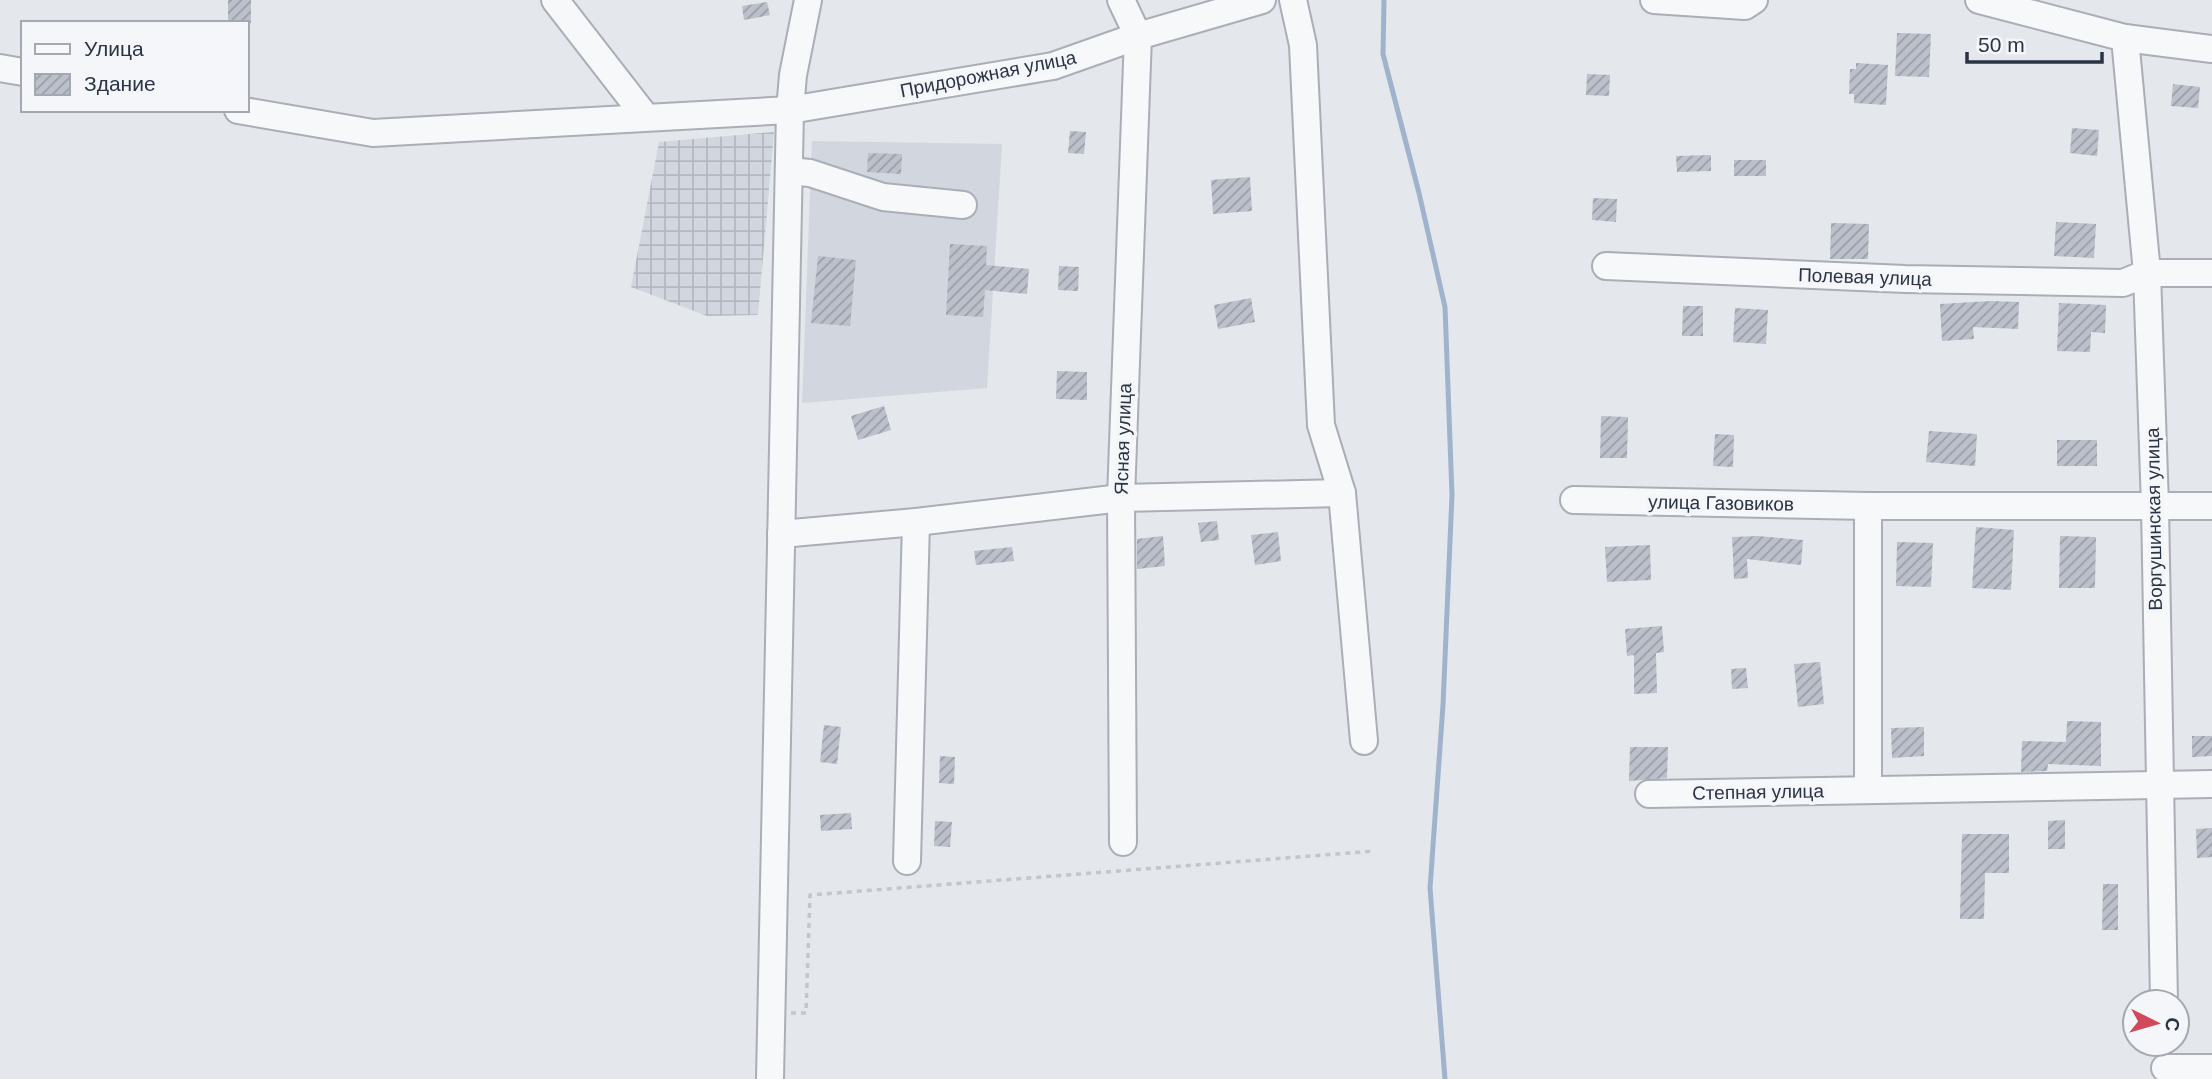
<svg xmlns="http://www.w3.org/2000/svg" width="2212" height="1079" font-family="Arial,sans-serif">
  <defs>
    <pattern id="industrial-grid" width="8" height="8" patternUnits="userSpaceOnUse" patternTransform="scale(1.75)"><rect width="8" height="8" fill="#d2d6de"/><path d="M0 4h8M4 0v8" fill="none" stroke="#b4b8c0"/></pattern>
    <pattern id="building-hatch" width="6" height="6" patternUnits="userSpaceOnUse" patternTransform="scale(1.75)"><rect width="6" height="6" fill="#bbc0ca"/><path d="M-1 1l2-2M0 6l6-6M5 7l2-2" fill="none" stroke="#989da6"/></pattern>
  </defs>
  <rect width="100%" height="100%" fill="#e4e7ec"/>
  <path fill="#d2d6de" d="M812 141 1002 144 987 388 802 403Z"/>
  <path fill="url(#industrial-grid)" d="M774 132 758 315 707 316 631 287 659 142Z"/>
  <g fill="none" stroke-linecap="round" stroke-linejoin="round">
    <path stroke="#9fb4cc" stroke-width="5" d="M1384 0 1383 54 1419 193 1445 307 1452 495 1443 705 1430 888 1445 1079"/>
  </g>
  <g fill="url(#building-hatch)">
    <rect x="228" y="0" width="23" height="23"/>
    <path d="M767 2 770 15 744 20 742 6Z"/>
    <path d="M1897 33 1931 34 1929 77 1895 76Z"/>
    <path d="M1856 63 1888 65 1886 105 1854 103V94H1849L1850 69H1856Z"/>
    <path d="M1587 74 1610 75 1609 96 1586 95Z"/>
    <path d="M2173 84 2200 87 2198 108 2171 106Z"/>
    <path d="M2072 128 2099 130 2097 156 2070 153Z"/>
    <path d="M1070 131 1086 132 1084 154 1068 153Z"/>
    <path d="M868 153 902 154 901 174 867 172Z"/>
    <path d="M1711 155V171L1677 172 1676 156Z"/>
    <rect x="1734" y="160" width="32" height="16"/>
    <path d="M1250 177 1252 211 1213 214 1211 180Z"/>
    <path d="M1593 198 1617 199 1616 222 1592 220Z"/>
    <path d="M2056 222 2096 224 2094 258 2054 256Z"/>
    <path d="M1831 223 1869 224 1868 259H1830Z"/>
    <path d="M950 244 987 246 986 265 1029 269 1027 294 985 290 983 317 946 315Z"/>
    <path d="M818 256 856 260 850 326 811 323Z"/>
    <path d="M1059 266 1079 267 1078 291 1058 290Z"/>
    <path d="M1251 298 1255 322 1218 329 1214 305Z"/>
    <path d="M1991 301 2019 302 2018 329 1973 327 1974 339 1942 341 1940 304Z"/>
    <path d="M2059 303 2106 305 2105 333 2091 332 2090 352 2057 351Z"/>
    <path d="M1683 306H1703V336H1682Z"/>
    <path d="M1735 308 1768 310 1766 344 1733 342Z"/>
    <path d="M1057 371 1087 372V400L1056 399Z"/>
    <path d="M884 406 891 430 858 440 851 416Z"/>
    <path d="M1601 416 1628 417 1627 458H1600Z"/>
    <path d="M1929 431 1977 434 1975 466 1926 462Z"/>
    <path d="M1715 434 1734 435 1733 467 1713 466Z"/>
    <rect x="2057" y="440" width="40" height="26"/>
    <path d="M1217 521 1219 540 1201 542 1198 523Z"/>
    <path d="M1976 527 2014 530 2011 590 1972 588Z"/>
    <path d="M1278 532 1281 561 1255 565 1251 535Z"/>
    <path d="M1163 536 1165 566 1137 569V539Z"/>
    <path d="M1758 536 1803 540 1801 565 1747 559 1748 578 1734 579 1732 537Z"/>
    <path d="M2060 536 2096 537 2095 588H2059Z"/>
    <path d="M1897 542 1933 543 1931 587 1896 586Z"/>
    <path d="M1650 545 1651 580 1607 582 1605 547Z"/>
    <path d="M1012 547 1014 561 976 565 974 551Z"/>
    <path d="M1662 626 1664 652 1656 653 1657 693 1634 694V655L1627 656 1625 629Z"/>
    <path d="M1820 662 1824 704 1798 707 1794 664Z"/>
    <path d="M1746 668 1748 688 1732 689 1731 669Z"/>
    <path d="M2067 721 2101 722V766L2048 764 2047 771 2021 772 2022 741 2066 742Z"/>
    <path d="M824 725 841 727 837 764 820 762Z"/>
    <path d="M1924 727V756L1892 758 1891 728Z"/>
    <path d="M2192 736H2212V756L2192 757Z"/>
    <path d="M1630 747H1668L1667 778 1629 781Z"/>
    <path d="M940 756 955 757 954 784 939 783Z"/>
    <path d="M851 813 852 829 821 831 820 815Z"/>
    <path d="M2065 820V849H2048V821Z"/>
    <path d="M935 821 952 822 950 847 934 846Z"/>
    <path d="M2212 828V857L2197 858 2196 829Z"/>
    <path d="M1962 834H2009V873H1985L1984 919H1960Z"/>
    <path d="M2103 884H2118V930H2102Z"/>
  </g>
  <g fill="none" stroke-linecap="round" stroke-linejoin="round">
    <g stroke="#a9aeb7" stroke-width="30">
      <g id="minor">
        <path d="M555 0 645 116"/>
        <path d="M1121 0 1138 36 1121 498 1123 842"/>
        <path d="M1293 0 1303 45 1321 425 1342 493 1364 741"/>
        <path d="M1654 0 1745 6 1754 0"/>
        <path d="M1979 0 2125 38 2212 49"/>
        <path d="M2125 38 2147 273 2155 506 2164 1002"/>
        <path d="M0 68 23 72"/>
        <path d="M238 110 373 133 790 110 1053 66 1138 36 1262 0"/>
        <path d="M789 171 810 173 883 197 963 205"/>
        <path d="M1606 266 1905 279 2123 283 2147 273H2212"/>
        <path d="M1574 500 1868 506H2212"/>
        <path d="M781 534 916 522 1121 498 1342 493"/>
        <path d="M1868 789V506"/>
        <path d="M1649 794 2212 784"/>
        <path d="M907 861 916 522"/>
        <path d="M2165 1068H2212"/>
        <path d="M770 1079 790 110 793 75 808 0"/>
      </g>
    </g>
    <path stroke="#c2c5cb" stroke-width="3.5" stroke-dasharray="5 5" stroke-linecap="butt" d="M791 1013H806L810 895 1375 851"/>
    <use href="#minor" stroke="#f7f8fa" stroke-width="26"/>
  </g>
  <g text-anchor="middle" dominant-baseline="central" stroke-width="7" stroke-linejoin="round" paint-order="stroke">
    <g font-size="19" fill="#2b3445" stroke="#f4f6f9">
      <text transform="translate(988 74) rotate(-11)">Придорожная улица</text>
      <text transform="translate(1865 277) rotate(2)">Полевая улица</text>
      <text transform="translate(1123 439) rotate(-88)">Ясная улица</text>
      <text transform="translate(1721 503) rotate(1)">улица Газовиков</text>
      <text transform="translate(2154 519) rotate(-91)">Воргушинская улица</text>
      <text transform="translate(1758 792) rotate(-1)">Степная улица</text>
    </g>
  </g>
  <rect x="21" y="21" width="228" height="91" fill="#f4f6f9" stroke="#a4a8b1" stroke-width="2"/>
  <rect x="35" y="44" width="35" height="10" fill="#f7f8fa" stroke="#a4a8b1" stroke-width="2"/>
  <text x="84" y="56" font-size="21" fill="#2b3445">Улица</text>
  <rect x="35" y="74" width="35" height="21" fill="url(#building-hatch)" stroke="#a4a8b1" stroke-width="2"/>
  <text x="84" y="91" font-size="21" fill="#2b3445">Здание</text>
  <g transform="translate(2156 1023) rotate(95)"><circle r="33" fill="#f4f6f9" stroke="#a4a8b1" stroke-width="2"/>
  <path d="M0-5L12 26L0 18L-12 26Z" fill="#d1495b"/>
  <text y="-10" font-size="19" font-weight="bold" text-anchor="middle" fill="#2b3445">С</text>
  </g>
  <path d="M1967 52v10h135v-10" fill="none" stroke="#2b3445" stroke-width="3.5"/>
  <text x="1978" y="52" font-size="21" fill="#2b3445" stroke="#f4f6f9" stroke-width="5" paint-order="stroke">50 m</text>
</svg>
